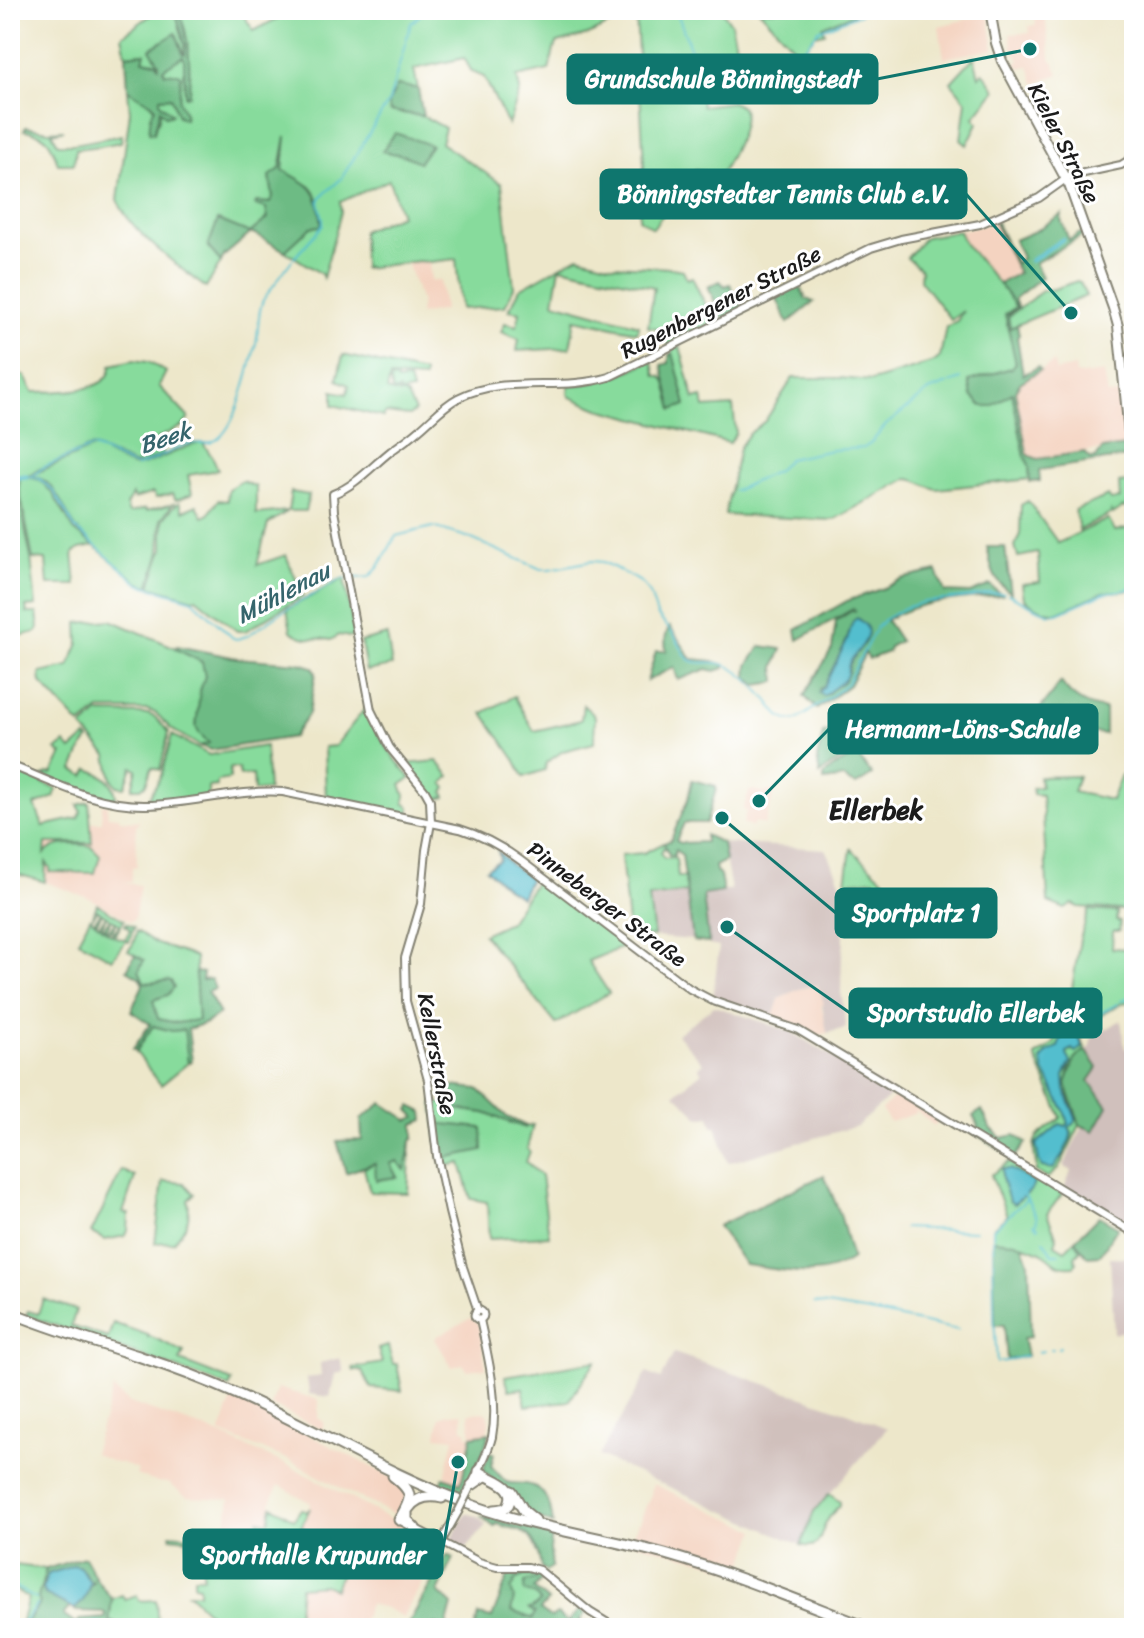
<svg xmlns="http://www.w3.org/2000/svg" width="1144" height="1638" font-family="Sriracha,sans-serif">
  <rect width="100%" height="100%" fill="#fff"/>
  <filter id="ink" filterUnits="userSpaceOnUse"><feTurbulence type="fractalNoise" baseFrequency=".0125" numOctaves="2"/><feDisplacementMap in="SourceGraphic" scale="16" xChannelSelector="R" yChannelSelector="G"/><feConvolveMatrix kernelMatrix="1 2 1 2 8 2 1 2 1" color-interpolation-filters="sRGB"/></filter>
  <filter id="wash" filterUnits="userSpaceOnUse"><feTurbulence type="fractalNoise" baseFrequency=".006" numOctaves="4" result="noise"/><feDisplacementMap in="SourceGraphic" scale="32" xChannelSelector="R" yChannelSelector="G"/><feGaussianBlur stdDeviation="1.8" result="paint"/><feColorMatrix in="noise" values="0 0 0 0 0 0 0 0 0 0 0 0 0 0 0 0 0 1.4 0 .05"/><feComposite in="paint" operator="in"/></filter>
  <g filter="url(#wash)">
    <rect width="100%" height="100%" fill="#ede7ca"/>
    <g fill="#f4d3c0">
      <path d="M988 14 994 49 944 58 939 26Z"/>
      <path d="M1045 16 1050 54 1051 61H1053L1059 74 1035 84 1029 66 1036 64 1020 68 1019 66 1017 67 1016 63 1020 61 1016 53 1013 54 1010 34 1030 33 1029 26 1036 25 1035 17Z"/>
      <path d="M995 223 1018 273 999 284 964 243 959 231Z"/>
      <path d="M419 261 429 262 431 281 440 280 444 310 419 315 421 302 407 263Z"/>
      <path d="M1054 362 1056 371 1075 367 1076 374 1082 375 1104 372 1108 395 1121 394 1126 446 1038 459 1029 456 1015 391 1020 383Z"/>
      <path d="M755 790 765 793 767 791 775 790 765 825 754 822 752 827 743 824 746 811 743 810 749 791Z"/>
      <path d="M102 804 109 805 107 808 108 816 119 817 120 820 140 821 136 825 137 866 132 867V882L123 883 140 885 134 920 130 921 92 899 45 882V843H92L91 822H102Z"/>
      <path d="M819 985 824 1004 821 1006 828 1033 813 1037 788 1022 773 1017 779 999 799 989Z"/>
      <path d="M898 1094 936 1117 938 1121 934 1126 917 1111 914 1114 890 1122 881 1110Z"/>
      <path d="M471 1318 479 1325 486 1368 467 1370 463 1364 452 1367 435 1339 437 1336Z"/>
      <path d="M277 1388 319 1400 318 1418 324 1422 322 1430 271 1405Z"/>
      <path d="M113 1389 129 1403 209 1430 288 1465 428 1539 436 1549 427 1574 402 1619 401 1616 386 1608 369 1604 360 1628H294L297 1621 300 1586 324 1585 335 1588 349 1550 301 1527 311 1503 279 1485 270 1503 273 1504 269 1522 259 1520 255 1542 223 1540 230 1499 187 1497 168 1483 156 1482 136 1475 138 1470 121 1463H115L93 1453Z"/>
      <path d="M233 1399 299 1430 395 1479 408 1492 399 1517 340 1488 287 1459 220 1433 226 1419V1414Z"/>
      <path d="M487 1412 489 1422 487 1434 472 1436 461 1483 445 1477 454 1438 437 1436 440 1417 448 1414 462 1413 463 1429 466 1430 467 1436H471L469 1413Z"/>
      <path d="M653 1484 756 1530 740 1574 709 1562 631 1542 652 1492 651 1491Z"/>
    </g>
    <g fill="#d0c0bc">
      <path d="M722 843 826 849 843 888 844 943 842 955 841 991 846 1028 827 1033 822 1005 824 1004 818 985 799 989 779 999 773 1017 713 997 719 947 709 945 703 894 731 890Z"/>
      <path d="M874 879 879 910 851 923 848 922 846 882Z"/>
      <path d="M688 892 694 940 654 937 649 897Z"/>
      <path d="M714 1006 790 1031 894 1093 857 1126 728 1163 716 1126H713L710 1116 700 1118 675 1094 702 1072 698 1067 703 1063 677 1034Z"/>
      <path d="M1121 1020 1125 1049 1134 1048V1230L1064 1188 1071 1171 1064 1167 1072 1147 1084 1125 1089 1081 1098 1068 1086 1050 1091 1047V1039Z"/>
      <path d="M1110 1257 1134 1258V1307H1127L1128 1330 1114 1334Z"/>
      <path d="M674 1353 850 1413 887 1428 814 1512 801 1545 599 1456 647 1373 661 1379Z"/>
      <path d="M340 1358 344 1372 335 1374 330 1397 309 1394 307 1378 321 1376 320 1363Z"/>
      <path d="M466 1513 477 1516 486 1525 465 1550 450 1542Z"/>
    </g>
    <g fill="#87db9c" stroke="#527c5c" stroke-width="2" fill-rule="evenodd">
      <path d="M158 10H175L185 45V55L183 54V50L176 33 159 63 160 67 143 60 144 53 126 55 122 36Z"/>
      <path d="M179 10H240L254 31 289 12 296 10H491L490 16H493L495 10H721L731 23 740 64 700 71 704 86 700 94 702 106 732 102 743 108C747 130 730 156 720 176L696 170 653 228 639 219 644 166 636 15 632 14 588 35 558 43 555 46 549 70 517 77 520 91 508 125 484 77 472 72 464 58 414 69 418 89 398 86 390 111 425 117 445 128 441 143 502 184 514 287 505 306 461 309 456 259 429 262 419 261 363 268 362 231 401 215 389 180 340 202 341 212 323 278 321 274 285 251 311 227 322 220 318 198 313 188 283 170 285 147 280 169 270 177 273 197 269 203 256 202 266 207 268 218 250 233 218 220 208 247 221 262 206 288C182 269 126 228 118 200L130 112 128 90C147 101 154 100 158 123L161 108 159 98 171 97 178 116 185 114 179 101 181 76 179 73H165L163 69 182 57 184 58 185 95H189C190 63 190 40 179 10Z"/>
      <path d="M759 10H850L854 14 823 26 825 33 815 35 800 54Z"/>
      <path d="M974 57 979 76 983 72 996 90 974 117 978 123 967 145 961 140 966 101 951 82Z"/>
      <path d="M26 127 49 131 64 130 52 133 58 144H75L122 135 121 142 100 146 76 149 74 164H58C52 143 48 133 24 130Z"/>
      <path d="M959 231 964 243 999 284 1016 307 1005 314 1008 317 1042 291 1054 289 1077 281 1080 282 1086 296 1009 328 1016 363 1011 368 969 382 972 396 982 406H992L1012 392 1025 457 1029 465 1030 479 937 489C926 487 919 479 907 479L833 520 725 515 739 448 749 434 765 421 793 378H839L872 381 934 362 940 357 946 327 957 321 963 311 951 320 920 280 921 270 907 258 925 237Z"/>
      <path d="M578 256 612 265 671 268 683 270 687 279 692 277 714 323 668 346 663 329 648 327 654 287 560 267 554 302 639 325 637 332 575 319 570 348 517 351 519 339 501 332 505 323 517 326 520 312 509 310 520 289Z"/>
      <path d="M680 346 694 399 702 397 704 408 733 406 736 433 730 443 599 409 570 397 568 394 569 385C600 385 625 373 652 360L656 376H660L665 380 673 409 686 405 672 350Z"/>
      <path d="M343 355 424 373V379L390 377 387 390 393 392 390 379 396 378 397 381 409 380 412 391 400 393 399 390 394 392 406 395 415 411 409 416 386 413 383 417 333 405V391L347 394 349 385 337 380Z"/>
      <path d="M133 360 148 362 166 372 159 386 189 418 183 426 158 438 163 454 141 464H133L92 446 35 471 31 475H10V376L24 375 33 392C52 391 112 395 111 365Z"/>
      <path d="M199 443H203L214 460 218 470 188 475 192 494 176 500 172 494 156 498 153 493 134 499 132 495 126 505 129 513 145 509 146 511 173 504 161 519 160 552 149 586 139 583C121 567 93 547 77 529 63 512 58 482 34 476L36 473 92 448H97C106 453 123 463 132 466 145 469 182 446 199 443Z"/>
      <path d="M27 477 40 480 53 494 74 530 94 546 80 549 73 553 76 585H48L46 560 33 559 19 487 20 478Z"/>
      <path d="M18 478 19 498 31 558 36 606 26 607 27 613H37L39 628 37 632 10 638V534L12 531 10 529V479Z"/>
      <path d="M242 481 256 487V514L288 511 291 492 309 495 305 511H288L268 524 257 565 286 555 303 596 245 631H237L196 598 194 599 150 586 163 549V520C165 516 176 504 179 502L183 511 197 505 203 517 208 515 218 500 227 501 228 489Z"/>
      <path d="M1129 482 1131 500 1126 508 1123 507 1113 514 1111 512V514L1079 530 1075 510 1108 496 1111 500 1120 499 1119 483Z"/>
      <path d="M1028 501 1058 543 1108 519 1115 531 1134 527V587L1126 591 1103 592 1059 612C1045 614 1035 606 1024 599L1022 584 1040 582 1038 553 1018 557 1015 546 1020 534 1021 505Z"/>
      <path d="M344 578 355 638 339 635 331 640C312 636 309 643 291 631L287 609Z"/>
      <path d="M111 620 176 648V649L202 662 205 676 200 691 199 733 210 743 200 746 171 729 156 713 148 710H100L80 725 41 683 40 673 69 667 79 643 78 623Z"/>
      <path d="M387 635 392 666 366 671 361 642Z"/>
      <path d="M514 696 534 731 581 720 583 705 595 716 594 743 563 751 546 763 545 770 524 777 516 761 483 713Z"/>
      <path d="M367 706C376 734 392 757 411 778L401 785 405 795 404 803 410 807 409 816 326 799 324 747 335 746Z"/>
      <path d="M99 713 148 714 155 717 169 732 160 770 152 767 146 784 141 788H132L137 769 132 767 125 787 117 786 112 779 107 755 82 728Z"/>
      <path d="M172 735 209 755 265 746 268 790 254 791 253 775 240 776 238 768H230V779L217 781V786L208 787 209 797 146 803 161 776Z"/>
      <path d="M86 737 89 740 82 749 73 770 85 776 89 769C103 775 114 780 116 797L112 800 102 799 43 776 49 773 52 774 62 754 56 750 65 743 71 750Z"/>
      <path d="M437 761 450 776 443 783 447 788 444 792 446 797 434 800 429 789 406 764Z"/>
      <path d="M10 769 57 789 54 797 35 805 43 826 79 818 81 811 78 805 89 802 92 843H46L45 854C55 841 74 844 91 846L100 855 95 873 50 872V868L46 862 45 882 10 872Z"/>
      <path d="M1134 774V911L1079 907 1073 904 1065 909 1048 902 1042 795 1033 794 1032 788 1041 787 1039 777 1078 776 1073 792 1111 800 1121 775Z"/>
      <path d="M664 843 667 849 663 848 661 853 664 858 674 857 676 859 678 877H684L688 892 649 897 654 937 629 934 621 855 644 853Z"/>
      <path d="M851 849 905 899 879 910 874 879 846 882Z"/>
      <path d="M537 879 626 946 588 961 609 993 556 1024 483 934 509 922Z"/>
      <path d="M97 904 124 920 116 934 113 933 120 925 118 923 116 922 112 931 109 930 115 922 114 920 111 919 107 929 104 927 110 919 109 917 106 916 102 926 99 925C105 931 118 940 125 939L130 930 125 925 126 923 134 927 129 942 126 941 112 959 78 940 90 918 99 925 106 916 102 913 97 922 95 920 101 913 97 910 92 918Z"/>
      <path d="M1089 910 1117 912 1116 921 1120 922 1119 931H1113L1112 948 1126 949 1127 940H1134V1000L1119 1005 1077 1030 1086 1050 1075 1058C1073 1064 1069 1071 1068 1077 1065 1093 1074 1110 1080 1125L1059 1168 1049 1177H1045L1035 1171 1037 1168C1029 1136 1036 1137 1060 1119L1061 1117 1035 1056C1041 1052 1049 1049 1053 1044 1060 1035 1066 1009 1067 998L1071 995 1080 939ZM1080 1018 1087 1021 1076 1028 1075 1031 1083 1045 1067 1052 1069 1069 1064 1076 1065 1090 1075 1119V1123L1069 1127 1072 1133 1071 1138 1061 1158 1042 1167 1039 1161 1036 1144 1060 1124 1065 1126 1068 1124 1064 1110 1044 1071 1043 1057 1058 1047 1066 1024Z"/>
      <path d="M137 931 157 944 195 957 198 1020 177 1023 158 1019 153 1000 168 995 171 981C160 979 153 985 144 982L138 970 144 960 128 951 133 944Z"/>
      <path d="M153 1026 172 1031 185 1029 188 1063 161 1085 136 1052Z"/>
      <path d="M433 1101 448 1105 449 1108 485 1113 525 1128 526 1126 530 1127 531 1125H533L527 1149 530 1151 526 1162 541 1176 549 1236 489 1239 487 1202 471 1199 461 1163 442 1167Z"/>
      <path d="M411 1141 408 1193 370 1192 364 1168 376 1163 377 1180 397 1177 390 1164 397 1161 405 1169Z"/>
      <path d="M1009 1162 1062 1194 1047 1214 1057 1238 1055 1244 1065 1250 1075 1240 1081 1250 1075 1256 1076 1264 1074 1266C1054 1267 1059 1264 1044 1254 1029 1245 1010 1242 993 1240V1228L1007 1216 991 1175Z"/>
      <path d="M122 1170 135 1177 123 1213 129 1214 128 1231 125 1236 105 1240 91 1233Z"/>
      <path d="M163 1181 184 1183 194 1194 188 1200C191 1221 186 1226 174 1242L155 1243Z"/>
      <path d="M43 1299 76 1310 71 1326 108 1338 113 1323 148 1335V1337L149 1336C161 1340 172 1347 184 1352L180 1361 232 1381 229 1387 26 1315 28 1311 38 1314Z"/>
      <path d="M388 1346 393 1364H397L402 1391 371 1388 362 1371H354L353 1368 382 1363 378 1349Z"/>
      <path d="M596 1361 569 1401 526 1406 523 1388 509 1390 505 1376Z"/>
      <path d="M829 1494 840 1502V1505C835 1510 830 1515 827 1521 819 1535 822 1551 801 1545L814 1512Z"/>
      <path d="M272 1506 294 1519 301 1509 307 1512 310 1508 301 1527 349 1550 335 1589 324 1585 300 1587 297 1621 294 1628H229L217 1621 188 1593H199V1586L194 1585V1577H203V1567L190 1566 187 1539 171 1537V1534L255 1542 259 1520 269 1522Z"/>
      <path d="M15 1565 46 1569 38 1598 40 1603 23 1628H20L28 1598 10 1587V1577H13Z"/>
      <path d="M524 1576H537V1579L526 1582 541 1602 530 1609 535 1613 533 1619 511 1611 514 1598 511 1590 517 1578Z"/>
      <path d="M122 1595 125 1599 137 1595 139 1601 156 1600 158 1625 146 1627 109 1622 112 1599Z"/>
    </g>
    <g fill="#6dbb84" stroke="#446c50" stroke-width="2" fill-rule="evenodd">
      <path d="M175 10H179C190 40 190 63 189 95L185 96 184 58 182 57 163 69 165 73H179L181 76 179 101 185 114V119L178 116 171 97 160 98V103L172 114 166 116 160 109 154 133 149 132 151 115 155 108 152 104 128 90 126 55 145 53 143 60 156 62 159 66V63L150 49 176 33 183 54H185V45Z"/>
      <path d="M398 85 418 89 423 116 390 111 388 103Z"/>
      <path d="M395 133 431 145 419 162 406 156 382 151Z"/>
      <path d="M286 136 283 170C301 181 315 184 319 206 320 214 322 218 321 226L311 227 285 251 255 234H250L224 256 221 262 208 247 218 220 250 233 268 218 266 208 255 205 256 202 269 203 273 197 270 176 280 169Z"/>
      <path d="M1062 214 1061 220 1069 240 1082 232 1084 235 1035 263 1042 277 1014 299 1018 307 1008 315 1010 328 1017 325 1019 335 1017 337 1023 375 1038 367 1040 370 1020 383 1015 391 1027 452 1030 456 1038 459 1084 452 1091 459 1096 458 1102 449 1126 446 1127 457 1039 470 1040 481 1030 482 1029 465 1025 457 1012 393 992 406H982L972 396 969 381 1011 368 1016 363 1005 315 1016 307 999 284 1018 273 995 223 996 222 1016 263 1022 258 1014 240 1035 231Z"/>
      <path d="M720 281 725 286 730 284 743 309 723 319 708 287Z"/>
      <path d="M800 286 806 299 814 302 788 323 776 297Z"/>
      <path d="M673 353 686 405 673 410 662 365 669 363V354Z"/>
      <path d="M987 547H1005L1011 593C991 579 992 568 987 547Z"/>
      <path d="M937 571 945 592 970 593 990 585 1002 595C960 599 924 599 886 620L900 641 889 647 888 652 869 659 865 653 849 685 817 709 804 696 832 649 836 621 853 610 856 611 853 609 798 640 796 630 847 601 884 588 901 579ZM851 626 855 656C846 665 851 673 843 681 838 686 832 688 827 694L820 689 824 686 847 640Z"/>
      <path d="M670 627 692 659 713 661 725 665V668L715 671 707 669 678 680 674 667 647 681 656 651H666C665 641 664 635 670 627Z"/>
      <path d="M177 646 237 658 299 663 313 667 316 673 309 713 293 737 211 750 200 746 209 743 199 733 196 727 200 691 205 676 202 662 176 649Z"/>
      <path d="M761 646 782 649 775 666 776 682 757 685 747 677 748 665Z"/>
      <path d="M1061 682C1072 699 1086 706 1105 709V734L1072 731 1040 709Z"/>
      <path d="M834 730 853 751C843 760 830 765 820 774L817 759 823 733Z"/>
      <path d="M856 754 872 775 856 785 850 783 845 778 824 781V776C831 767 846 762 856 754Z"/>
      <path d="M692 780 716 786V789L706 823H684L676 841 681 843 705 842V835L722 843 725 861 715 866 716 871 720 876 723 892 703 895 709 943 693 941 682 855 675 850 674 855H669L664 843 671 840 688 799Z"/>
      <path d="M135 955 144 960 139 970 144 982C153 985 161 979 171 981L174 987 168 995 153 1000 158 1019 177 1023 198 1020 195 972 203 973 202 980 211 979 215 989 207 992 220 1014 206 1023 188 1029 192 1061 188 1063 184 1030 172 1031 153 1026 136 1051 133 1049 150 1024 131 1011 143 985 140 978 127 970Z"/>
      <path d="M1086 1050 1098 1068 1089 1081 1108 1106 1094 1131 1080 1125 1066 1084 1075 1058Z"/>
      <path d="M451 1086 478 1089 507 1117 526 1126 525 1128 485 1113 449 1108Z"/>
      <path d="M382 1103 408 1120 416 1117 409 1110 411 1106 423 1112 424 1120 414 1124V1138L411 1141 405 1170 397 1161 390 1164 397 1177 376 1180 375 1163 346 1173 337 1141 362 1140 361 1119Z"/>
      <path d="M982 1110 990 1127 1001 1138 1015 1135 1026 1143 1014 1158 974 1133 978 1126 973 1116Z"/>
      <path d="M435 1123 482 1128 483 1150 440 1159Z"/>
      <path d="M824 1175 840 1214 852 1259C820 1282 782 1269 745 1265L718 1226Z"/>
      <path d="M1099 1216 1118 1227 1100 1255 1087 1256 1075 1240Z"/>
      <path d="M993 1240 1016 1242 1023 1246 1029 1262 1031 1337 1023 1338 1027 1356 1007 1360 1004 1325H995Z"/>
      <path d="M490 1433 478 1464 461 1498 439 1489 443 1477 461 1483 472 1436Z"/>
      <path d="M490 1452H492L494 1454 491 1466 506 1482C513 1484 519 1483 526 1484 547 1488 551 1506 553 1524L530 1515 484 1471V1467Z"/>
      <path d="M481 1516 552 1535 550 1550 552 1567 546 1571 541 1568C535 1533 529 1533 497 1524L494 1527Z"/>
      <path d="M447 1555 454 1558 438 1592 452 1605 446 1628 437 1625 425 1626 424 1628H406Z"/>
      <path d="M84 1557 97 1580 112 1599 109 1622 126 1624V1628H97L80 1625 74 1628H23L40 1603 38 1598 46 1569ZM75 1565 84 1572 90 1582 93 1581V1583L90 1585C87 1594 82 1604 74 1609L76 1611 103 1612 106 1614 105 1618 79 1620 78 1623H74L63 1615 70 1607 63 1602 45 1594 48 1574Z"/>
      <path d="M527 1570 537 1573 544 1577 534 1589 548 1601 540 1610 551 1618 557 1614 568 1622 580 1609 585 1613 580 1621 591 1628H475L478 1615 492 1618 509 1574ZM524 1576H537L536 1579 525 1582 524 1588 525 1592 536 1595 540 1602 535 1607 529 1609 535 1613 533 1619 511 1611 514 1598 511 1590 517 1579Z"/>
    </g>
    <g fill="#53bece" stroke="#386d75" stroke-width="2">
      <path d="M857 618C861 621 865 624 867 628 872 639 855 653 850 662 846 668 850 674 844 680 838 686 830 690 824 696L819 693 824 686 847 640 853 621Z"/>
      <path d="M498 851 511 865 530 878 521 897 508 889 486 869 500 860Z"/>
      <path d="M1080 1018 1089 1019 1076 1029 1083 1048 1075 1052 1072 1049 1067 1052V1055L1071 1062 1064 1076 1065 1090 1076 1119 1075 1123 1069 1127C1070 1129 1071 1131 1071 1133 1072 1140 1058 1163 1053 1169L1042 1167 1039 1161 1036 1144 1060 1124 1066 1126 1068 1124 1064 1110 1044 1071 1041 1060 1048 1052 1058 1047 1066 1024Z"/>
      <path d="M1002 1169H1010L1034 1182C1033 1193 1021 1197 1014 1204L1009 1201 1002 1178Z"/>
      <path d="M75 1565 80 1567 90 1582C88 1593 83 1604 74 1609L45 1594 42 1589 48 1574Z"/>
    </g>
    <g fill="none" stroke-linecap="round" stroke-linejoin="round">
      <g stroke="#53bece" stroke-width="2">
        <path d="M676 10 699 72 741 67 767 83 783 74 819 30 862 13"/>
        <path d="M294 258 323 225V220L319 202 321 197 341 179 389 101 411 23 426 10"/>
        <path d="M26 476 40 479 54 492 75 528 139 584 193 600 233 638 237 639 247 636 282 612 341 579 369 577 378 568 396 536 433 527 467 537 541 569H550L592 561 603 562 613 567 639 581 644 586 650 594 657 615 669 629"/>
        <path d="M31 477 44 467 92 447C108 451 122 463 137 466 155 461 171 449 188 444 196 441 205 445 212 442 237 434 250 366 256 343 259 329 257 314 263 300L292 260"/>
        <path d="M734 491 777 471 788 459 832 450 864 448 871 443 886 425 929 391 961 379"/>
        <path d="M1008 594 1040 610 1050 614 1058 613 1104 593 1126 590 1134 586"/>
        <path d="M671 631C678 639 681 651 688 658 696 666 709 661 719 663 736 666 757 688 768 701 776 712 782 723 797 720L829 698 847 683 876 628 885 619 904 608 924 602 971 597 989 593H1004"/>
        <path d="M1121 1001 1134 995"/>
        <path d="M1087 1020 1118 1004"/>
        <path d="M1024 1194 1037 1218 1036 1224H1034L1038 1228"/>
        <path d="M999 1224 1027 1199"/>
        <path d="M904 1228 975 1231"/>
        <path d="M1044 1241 1052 1254H1059"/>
        <path d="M814 1303 876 1313 958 1330"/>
        <path d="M1058 1348 1060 1347"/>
        <path d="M1051 1349H1053"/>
        <path d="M1038 1352 1043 1351"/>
        <path d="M1013 1359 1026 1356"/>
        <path d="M1000 1362 1011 1360"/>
        <path d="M997 1363 994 1317 993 1240V1228L998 1225"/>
        <path d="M10 1584 36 1599"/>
        <path d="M95 1623 111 1628"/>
        <path d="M20 1628 37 1604"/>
        <path d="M114 1628 127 1626 137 1628"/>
        <path d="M174 1628H189"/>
      </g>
      <path stroke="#53bece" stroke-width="4" d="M1030 261 1063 239"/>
      <path stroke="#53bece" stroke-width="5" d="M10 478 26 476"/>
    </g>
  </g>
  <g filter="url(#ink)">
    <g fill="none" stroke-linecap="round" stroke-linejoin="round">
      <g stroke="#848273" stroke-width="10">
        <g id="secondary">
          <path d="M10 765C55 783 97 806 147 805 192 804 238 789 283 792L460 829C483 836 501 846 520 860L690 989 713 1001 798 1030 1134 1233"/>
          <circle cx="479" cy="1315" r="4.5"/>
          <path d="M478 1311 463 1267 449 1212 437 1156 428 1080 406 1001 405 958 421 904 426 850 431 823 430 800 425 791 390 748 371 710 334 511 333 494C355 486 372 466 391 451 401 444 411 437 420 429 433 418 443 406 458 398 505 374 560 392 609 377L871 248 901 239 980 224 1039 198 1070 176 1121 165 1134 157"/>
          <path d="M467 1494C476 1475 487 1457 492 1437 499 1400 488 1356 480 1320"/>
          <path d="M399 1520 479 1562 497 1567H528L539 1570 590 1612 616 1628"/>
          <path d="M441 1542 458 1512"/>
        </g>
      </g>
      <g stroke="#848273" stroke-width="12">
        <path id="primary" d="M990 10 996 43 1002 61 1069 185 1113 308 1118 326 1134 482"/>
      </g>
      <g stroke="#848273" stroke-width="13">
        <g id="highway">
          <path d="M10 1312C53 1330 97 1342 141 1357 174 1368 206 1380 237 1394 314 1428 387 1474 466 1503 530 1527 599 1536 665 1554 735 1574 801 1602 869 1628"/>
          <path d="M479 1471C488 1479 516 1484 510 1501 508 1509 501 1510 494 1510"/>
          <path d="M393 1476C415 1493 412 1498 399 1520"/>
          <path d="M472 1485 485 1476"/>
          <path d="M512 1491 524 1511 535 1520"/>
          <path d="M409 1508C417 1497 429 1495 442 1498"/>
          <path d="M407 1511V1520L415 1528"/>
        </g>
      </g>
      <use href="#secondary" stroke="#fff" stroke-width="6"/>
      <use href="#primary" stroke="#fff" stroke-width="8"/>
      <use href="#highway" stroke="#fff" stroke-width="9"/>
      <g stroke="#848273" stroke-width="10" stroke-linecap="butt">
        <path id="secondary-bridge" d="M458 1512 467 1494"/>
      </g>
      <use href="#secondary-bridge" stroke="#fff" stroke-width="6"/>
    </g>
  </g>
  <g text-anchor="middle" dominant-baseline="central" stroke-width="6" stroke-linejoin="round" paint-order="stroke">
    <g font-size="22" fill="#1c1c1c" stroke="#fff">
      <text transform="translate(1064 143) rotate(63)">Kieler Straße</text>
      <text transform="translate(721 302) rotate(-27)">Rugenbergener Straße</text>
      <text transform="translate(607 904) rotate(37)">Pinneberger Straße</text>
      <text transform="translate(437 1054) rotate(79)">Kellerstraße</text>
    </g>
    <g font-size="24" font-style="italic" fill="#35656c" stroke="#fff">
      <text transform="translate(165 438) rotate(-18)">Beek</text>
      <text transform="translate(283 593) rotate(-28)">Mühlenau</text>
    </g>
    <g font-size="26" font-weight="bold" fill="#1c1c1c" stroke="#fff">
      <text x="876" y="810">Ellerbek</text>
    </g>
  </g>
  <path fill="none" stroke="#0f766e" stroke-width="3" d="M1030 49L877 79M1071 313L966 194M759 801L829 729M722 818L836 913M727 927L850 1013M458 1462L442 1554"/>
  <g fill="#0f766e" stroke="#fff" stroke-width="3">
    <circle cx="1030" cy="49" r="8"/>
    <circle cx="1071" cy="313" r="8"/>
    <circle cx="759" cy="801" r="8"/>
    <circle cx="722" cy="818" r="8"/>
    <circle cx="727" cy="927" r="8"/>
    <circle cx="458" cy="1462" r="8"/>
  </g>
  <g fill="#0f766e" stroke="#0f766e" stroke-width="3">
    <rect x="568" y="55" width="309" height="48" rx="8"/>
    <rect x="601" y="170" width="365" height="48" rx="8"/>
    <rect x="829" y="705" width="268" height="48" rx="8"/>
    <rect x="836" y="889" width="160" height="48" rx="8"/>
    <rect x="850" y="989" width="251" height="48" rx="8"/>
    <rect x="184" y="1530" width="258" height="48" rx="8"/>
  </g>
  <g font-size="24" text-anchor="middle" font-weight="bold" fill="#fff">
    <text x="723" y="87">Grundschule Bönningstedt</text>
    <text x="784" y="202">Bönningstedter Tennis Club e.V.</text>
    <text x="963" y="737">Hermann-Löns-Schule</text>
    <text x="916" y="921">Sportplatz 1</text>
    <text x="976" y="1021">Sportstudio Ellerbek</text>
    <text x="313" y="1563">Sporthalle Krupunder</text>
  </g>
  <rect width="1144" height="1638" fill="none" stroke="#fff" stroke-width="40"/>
</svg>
